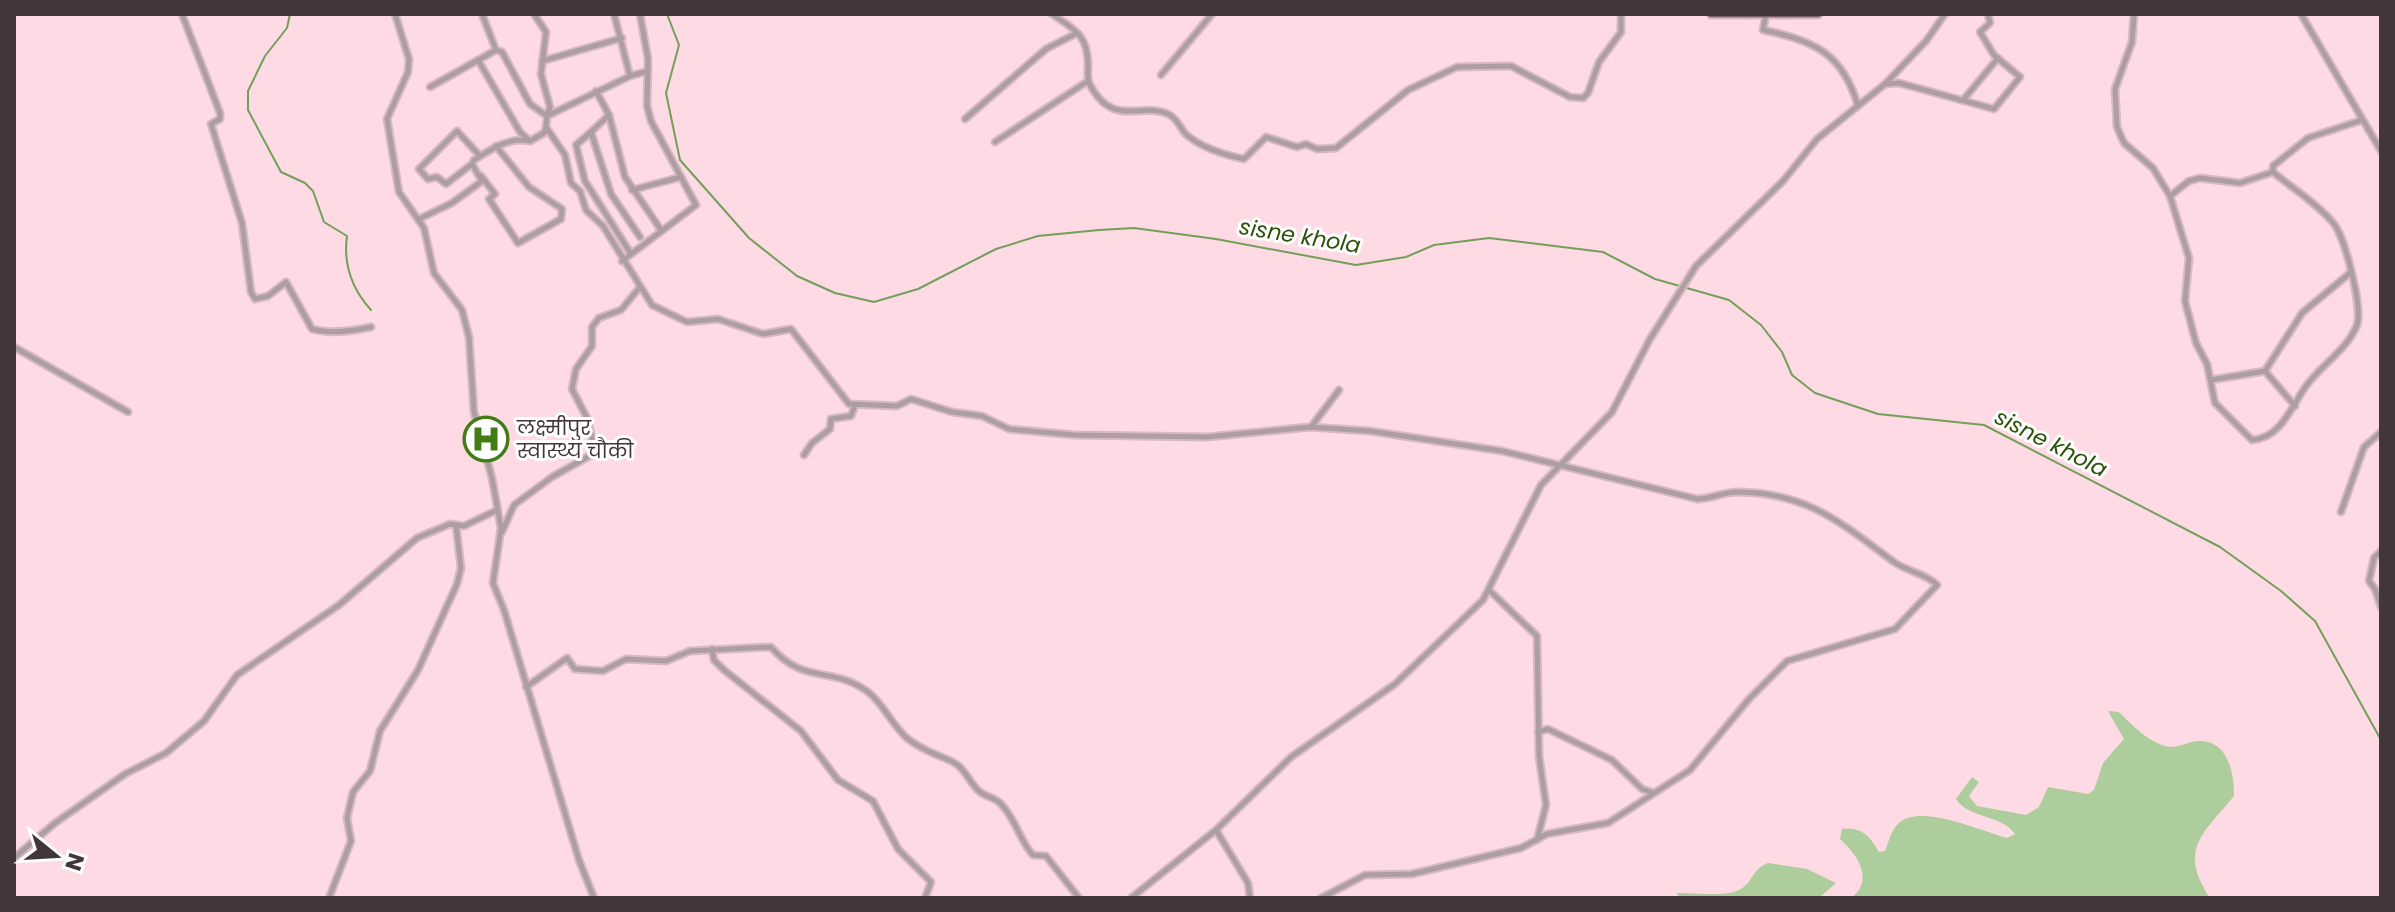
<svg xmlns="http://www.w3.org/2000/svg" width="2395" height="912" font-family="Poppins,'Noto Sans Devanagari',sans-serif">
  <rect width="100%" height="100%" fill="#fddae4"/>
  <g fill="#aecd9d">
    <path d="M2108 711 2119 712C2132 725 2151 745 2171 747 2179 747 2189 742 2197 741 2228 739 2234 772 2234 796 2204 833 2177 849 2210 898H1851C1875 880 1857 854 1840 839L1842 829C1862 827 1869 835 1879 852L1885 851C1889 841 1891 830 1899 823 1921 803 1983 832 2007 838L2015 834C2001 814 1969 819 1956 799L1972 777 1979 782 1969 796 1977 806 2026 815 2039 807 2048 787 2088 794 2094 790 2103 763 2124 739Z"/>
    <path d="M1768 863 1807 869 1836 883 1819 898H1681L1676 893C1693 892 1727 898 1741 889 1754 881 1751 870 1768 863Z"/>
  </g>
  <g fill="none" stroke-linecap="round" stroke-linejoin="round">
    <g stroke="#749f5b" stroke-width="2">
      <path d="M290 14 287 28 265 56 248 91V110L281 172 305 183 313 191 324 222 347 236C343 265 352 289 371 310"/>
      <path d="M667 14 679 45 666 93 680 160 749 238 797 276 835 293 874 302 918 289 996 249 1038 236 1099 230 1134 228 1216 239 1356 265 1406 257 1434 245 1489 238 1603 252 1655 279 1729 300 1761 325 1782 352 1792 375 1815 393 1878 414 1984 425 2220 547 2281 591 2315 621 2381 740"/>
    </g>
    <g stroke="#d8b9c2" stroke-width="9">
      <g id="minor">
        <path d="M182 14 220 113V119L211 124 242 223 251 292 255 299 268 296 286 282 312 329C330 334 353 331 371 327"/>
        <path d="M395 14 409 59 408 72 387 119 399 192 424 228 434 273 462 310 469 337 474 412 492 478 501 528 493 583 504 610 579 860 594 898"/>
        <path d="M482 14 496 50 502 52 530 104 547 116 546 127 565 155 571 183 580 191 586 210 603 226 652 305 687 322 718 319 763 334 791 329 849 404 897 406 911 399 952 412 982 416 1009 429 1075 435 1207 437 1310 427 1370 431 1502 451 1697 499C1712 499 1725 491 1739 492 1808 493 1841 523 1894 562 1906 571 1927 574 1937 585L1895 629 1787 661 1749 699 1690 770 1608 823 1547 834 1521 848 1412 874 1365 875 1321 898"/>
        <path d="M534 14 546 32 541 74 550 107 547 115"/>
        <path d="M614 14 630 76"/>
        <path d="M1052 14C1075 30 1088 35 1088 65 1088 71 1087 78 1089 83 1113 130 1142 101 1168 114 1179 119 1180 130 1188 136 1204 149 1225 155 1244 159L1266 137 1297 147 1306 144 1317 149 1336 148 1408 90 1457 67 1511 66 1570 97 1583 98 1588 93 1599 62 1621 32V14"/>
        <path d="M1766 14 1763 30C1814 40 1843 54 1858 106"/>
        <path d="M2134 14 2132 42 2115 89 2117 127 2124 143 2153 168 2170 196 2189 258 2185 301 2196 343 2207 364 2215 403 2252 440C2281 438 2291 407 2306 386 2321 365 2347 350 2357 325 2363 309 2345 237 2334 224 2318 204 2292 188 2273 172V166L2308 138 2362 120"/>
        <path d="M2301 14 2381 151"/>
        <path d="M478 60 520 132 529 140"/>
        <path d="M542 61 622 38"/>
        <path d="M1161 75 1212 14"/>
        <path d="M1885 84 1899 83 1994 109 2020 77 1994 55 1980 32 1990 23 1988 14"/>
        <path d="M430 87 496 50"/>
        <path d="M596 91 609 115 625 177 661 230"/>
        <path d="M1964 99 1998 58"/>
        <path d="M609 115 591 132 611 194 640 237"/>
        <path d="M547 116 630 76 648 71"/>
        <path d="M965 119 1046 49 1077 33"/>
        <path d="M591 132 576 145 585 181 631 254"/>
        <path d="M995 142 1088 81"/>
        <path d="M472 164 446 184 437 177 428 179 419 169 457 131 480 156"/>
        <path d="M481 176 495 194 489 199 518 243 561 219 562 209 529 187 496 146"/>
        <path d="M632 190 681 177"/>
        <path d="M2170 196 2189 181 2200 178 2240 183 2273 172"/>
        <path d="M419 219 452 203 482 181 472 164 474 160C490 150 510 136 530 141L544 133 546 128"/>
        <path d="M622 261 696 205 651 121 647 106 648 59 640 14"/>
        <path d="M14 347 128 412"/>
        <path d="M2211 380 2265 371"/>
        <path d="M2295 406 2265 371 2302 313 2350 273"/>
        <path d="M1311 427 1339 390"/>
        <path d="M804 455 812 443 830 429 831 419 851 416 855 405"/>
        <path d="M2341 512 2364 447 2381 432"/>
        <path d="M502 532 514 505 552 477 591 455 594 446 587 418 572 389 576 369 592 346V327L599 318 621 310 640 287"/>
        <path d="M2381 551 2374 558 2369 581 2375 589 2381 607"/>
        <path d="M1490 591 1537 636 1539 756 1546 805 1537 840"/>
        <path d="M712 649 714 660 724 670 801 731 838 780 873 801 898 849 931 882 925 898"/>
        <path d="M526 687 567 658 575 669 603 671 626 659 666 661 690 651 771 647C803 685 834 666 868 692 884 704 892 726 908 739 922 750 935 754 951 761 966 768 969 783 980 792 987 797 996 798 1001 804 1016 819 1020 842 1033 855L1046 856 1079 898"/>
        <path d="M1538 732 1548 729 1612 760 1642 789 1651 792"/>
        <path d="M1216 830 1248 883 1250 898"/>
        <path d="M14 858 55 823 125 774 166 753 204 721 237 675 339 605 417 538 450 524 464 526 497 510"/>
        <path d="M329 898 351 841 347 818 353 792 370 771 380 731 418 670 457 584 461 568 456 525"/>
        <path d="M1131 898 1216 830 1291 757 1395 684 1483 600 1541 485 1612 412 1650 339 1696 266 1783 181 1817 139 1885 84 1926 41 1945 14"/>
      </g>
    </g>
    <g stroke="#d8b9c2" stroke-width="11">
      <path id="primary" d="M1711 14H1818"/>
    </g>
    <use href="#minor" stroke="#ad9ea2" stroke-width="5"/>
    <use href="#primary" stroke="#7d636a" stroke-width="7"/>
  </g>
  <defs>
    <g id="hospital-ring" transform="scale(2.3)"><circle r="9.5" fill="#fff" stroke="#437c14" stroke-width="1.5"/><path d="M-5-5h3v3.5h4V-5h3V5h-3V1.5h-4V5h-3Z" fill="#437c14"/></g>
  </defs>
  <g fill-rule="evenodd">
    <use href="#hospital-ring" x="486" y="439"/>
  </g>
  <g text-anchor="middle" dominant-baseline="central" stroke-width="6" stroke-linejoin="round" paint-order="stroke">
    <g font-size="20" fill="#43363a" stroke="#fff" text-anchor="start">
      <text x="517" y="428">लक्ष्मीपुर<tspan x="517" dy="23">स्वास्थ्य चौकी</tspan></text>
    </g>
    <g font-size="22" font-style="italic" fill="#2a5208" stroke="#fff">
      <text transform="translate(1300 236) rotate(9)">sisne khola</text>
      <text transform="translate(2051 443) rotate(27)">sisne khola</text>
    </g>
  </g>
  <rect width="2395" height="912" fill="none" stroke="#43363a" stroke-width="32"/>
  <g transform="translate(56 856) rotate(108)" stroke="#ffffff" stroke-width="6" paint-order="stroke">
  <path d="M0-6L14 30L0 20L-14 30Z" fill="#43363a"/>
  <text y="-12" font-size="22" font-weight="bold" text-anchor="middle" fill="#43363a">N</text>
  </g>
</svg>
